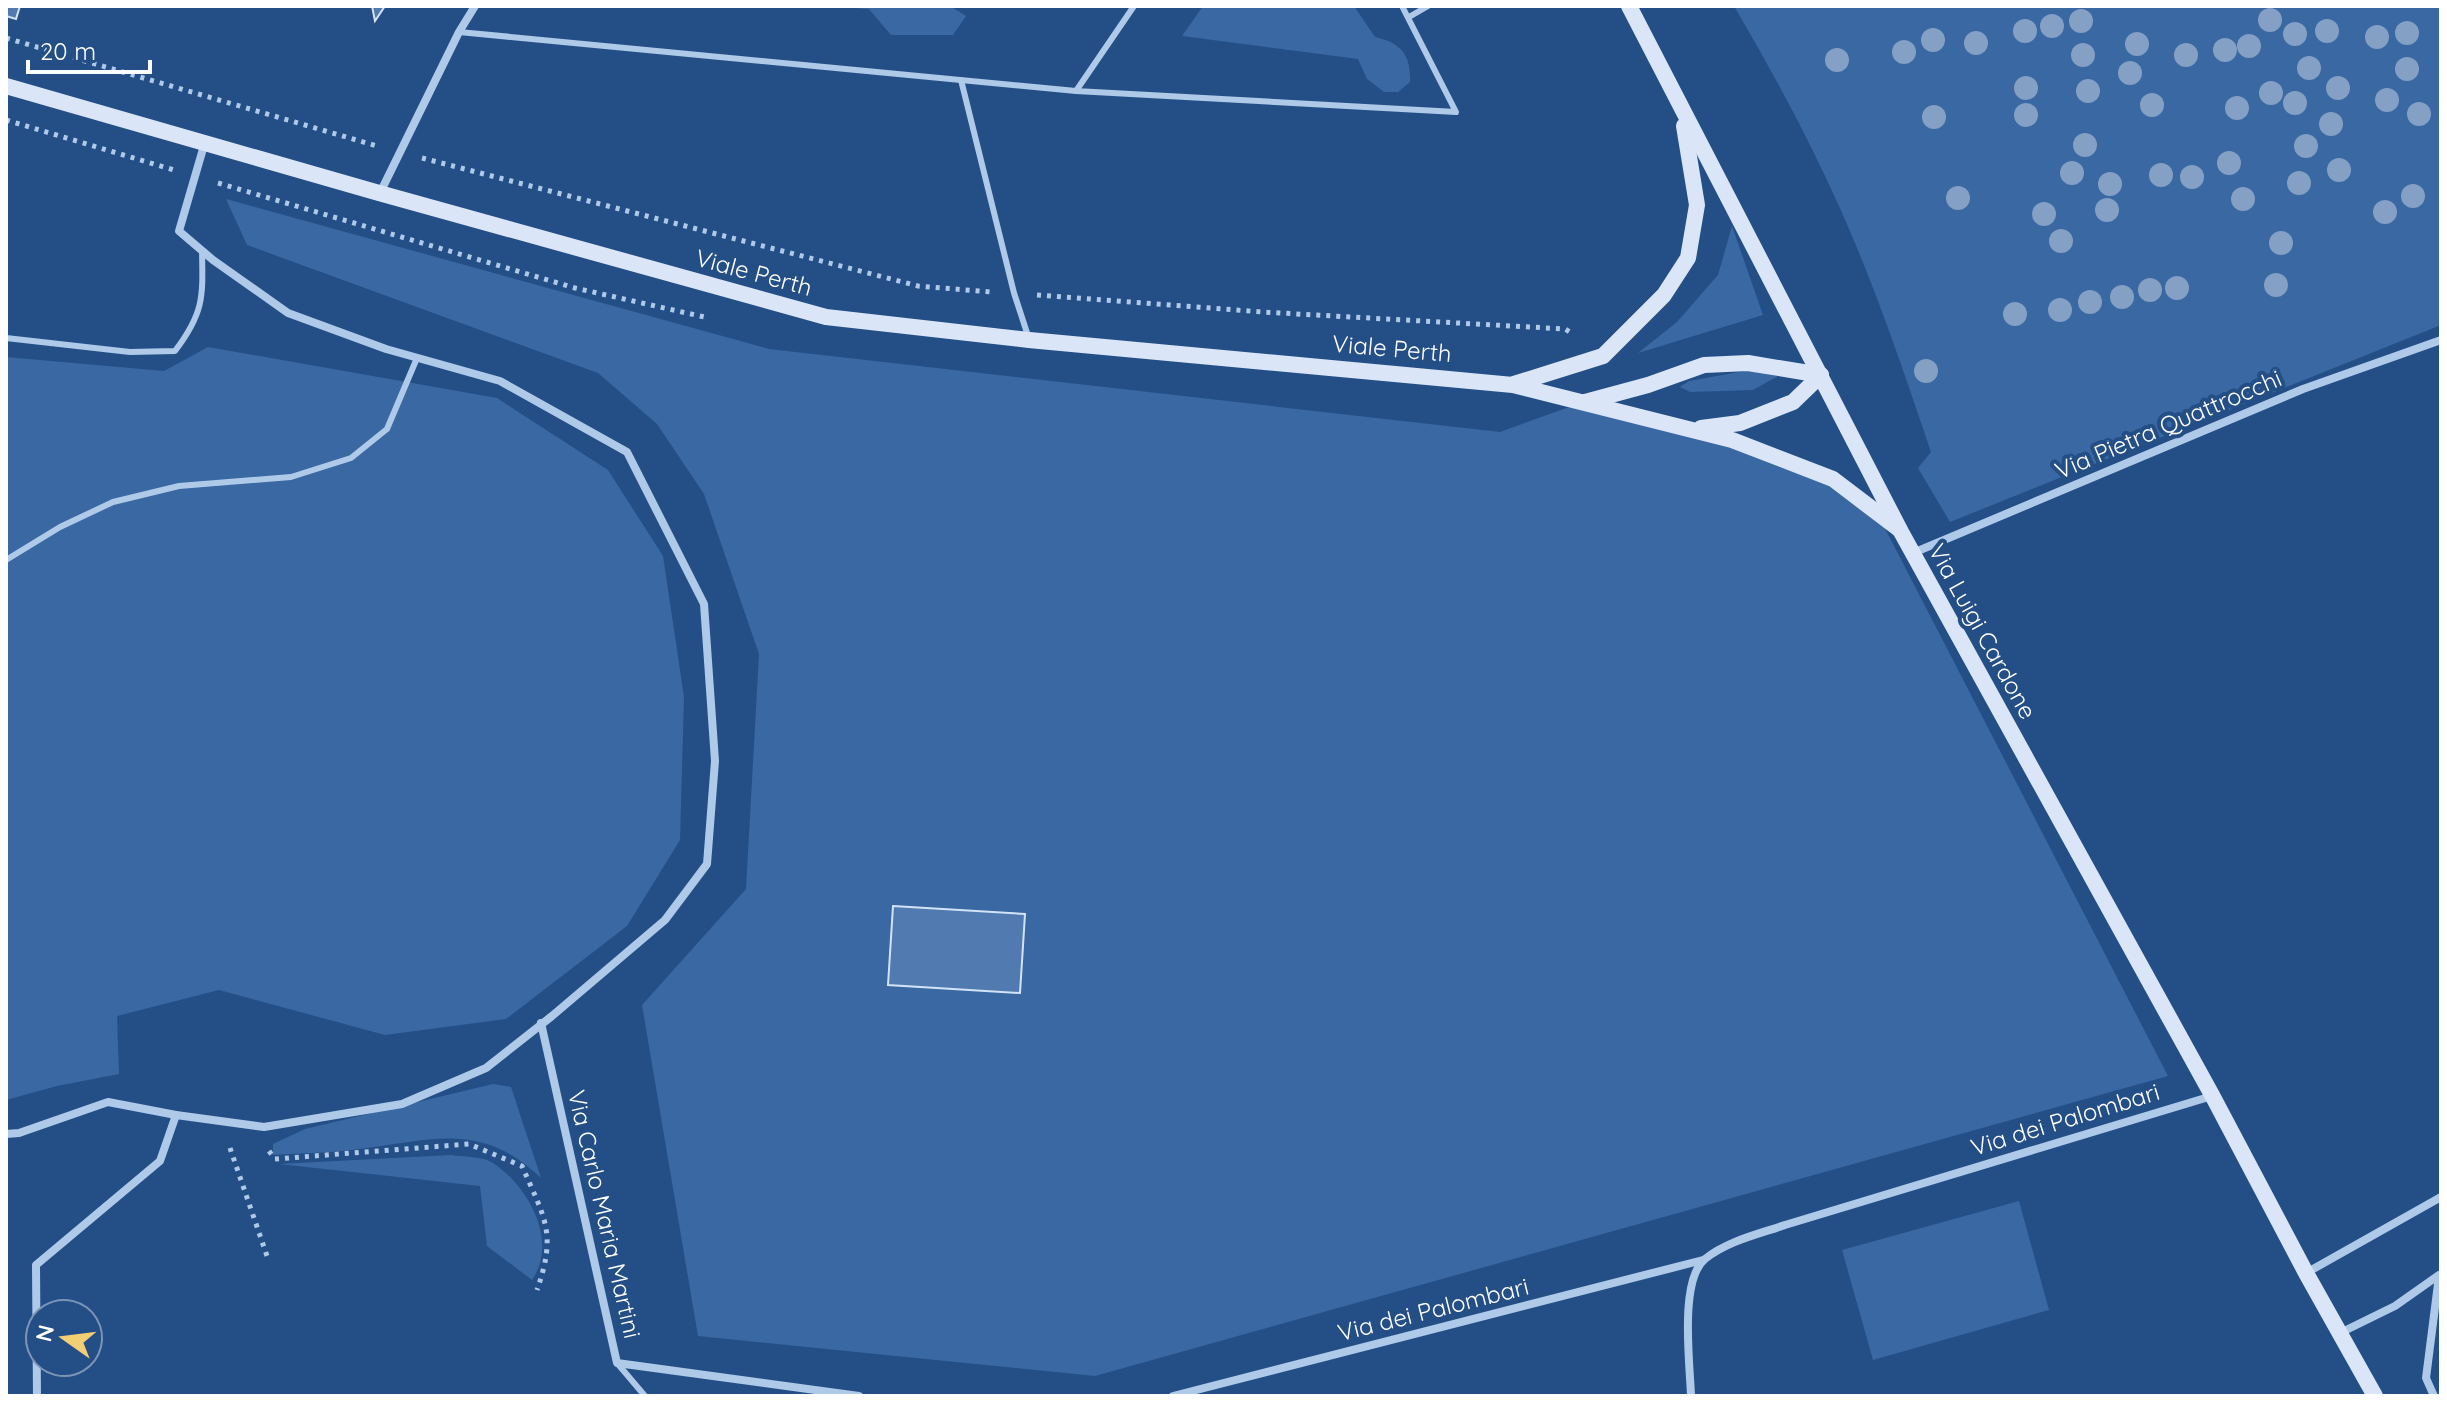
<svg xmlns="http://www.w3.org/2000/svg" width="2447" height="1402" font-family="Quicksand,sans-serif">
  <rect width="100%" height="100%" fill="#244f86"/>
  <g fill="#3968a3">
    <path d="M821 6H950L966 16 953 35H891L869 9Z"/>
    <path d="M1203 6H1354L1375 37C1401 43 1411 54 1410 82L1398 92H1384L1367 79 1358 59 1182 36Z"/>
    <path d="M1734 6H2441V325L1950 522 1918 468 1931 452C1903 369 1875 286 1839 206 1808 137 1772 71 1734 6Z"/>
    <path d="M226 199 769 349 1500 432 1583 402 1833 479 1877 513 2168 1076 1095 1376 698 1336 642 1005 746 889 759 654 704 494 657 424 598 373 247 245Z"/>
    <path d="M1732 226 1763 315 1638 353 1677 322 1718 275Z"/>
    <path d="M208 347 497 398 608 470 663 556 684 697 680 840 627 926 506 1019 385 1035 219 990 117 1016 119 1074 57 1086 6 1100V357L164 371Z"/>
    <path d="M1750 370 1778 376 1753 390 1690 392 1680 387 1689 381Z"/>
    <path d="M493 1084 511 1087 541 1178C481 1121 433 1140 360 1149 332 1153 302 1153 273 1155V1144L305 1129Z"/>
    <path d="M451 1155C463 1157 483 1156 493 1163 528 1186 559 1241 532 1280L487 1246 480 1186 279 1164Z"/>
    <path d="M2019 1201 2049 1310 1873 1360 1842 1250Z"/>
  </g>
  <g fill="#517bb0" stroke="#d3e3f7" stroke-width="2">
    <path d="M6 6H20L16 19 6 16Z"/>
    <path d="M372 6H385L375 21Z"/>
    <path d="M893 906 1025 914 1020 993 888 985Z"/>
  </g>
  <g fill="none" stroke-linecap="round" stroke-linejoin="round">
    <g stroke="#afc9e9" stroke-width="5" stroke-dasharray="4 6" stroke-linecap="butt">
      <path d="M6 38 377 146"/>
      <path d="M6 120 174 170"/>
      <path d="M422 158 918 286 991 292"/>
      <path d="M218 183 575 288 709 318"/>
      <path d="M1037 295 1262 312 1565 329 1573 334"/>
      <path d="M230 1148 267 1256"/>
      <path d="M269 1151 275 1159 469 1144 522 1166C545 1219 557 1233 537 1290"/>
    </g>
    <g stroke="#afc9e9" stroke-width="6">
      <path d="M1134 6 1076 91 1456 112 1402 6"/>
      <path d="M1409 17 1428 6"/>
      <path d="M459 32 1076 91"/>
      <path d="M961 80 1014 293 1029 339"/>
      <path d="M6 338 130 352 175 351C204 313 203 297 202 251"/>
      <path d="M6 560 60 527 113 502 179 486 291 477 351 458 387 429 417 358"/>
      <path d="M617 1363 645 1396"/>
    </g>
    <g stroke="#afc9e9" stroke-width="8">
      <path d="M380 193 459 32 475 6"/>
      <path d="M1913 553 2303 389 2441 340"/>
      <path d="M541 1023 617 1363 859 1396"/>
      <path d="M6 1134 19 1133 108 1102 176 1115 264 1127 402 1104 486 1068 552 1016 665 920 707 864 715 761 704 604 627 452 500 381 386 349 288 313 213 260 179 231 205 142"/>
      <path d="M2306 1273 2441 1197"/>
      <path d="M2340 1333 2395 1306 2439 1275"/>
      <path d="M37 1396 36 1265 160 1161 176 1115"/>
      <path d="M1173 1396 1703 1260"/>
      <path d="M1691 1396C1690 1364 1679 1280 1705 1259 1727 1241 1759 1234 1785 1225L2212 1096"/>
      <path d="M2434 1396 2426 1378 2439 1276"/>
    </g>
    <g stroke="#dae6f7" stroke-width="16">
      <path d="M1629 6 1900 530 2212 1095 2306 1273 2375 1396"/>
      <path d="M6 86 379 193 826 317 1029 340 1513 385 1732 440 1833 479 1900 530"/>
      <path d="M1514 384 1603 356 1664 295 1688 258 1697 205 1684 126"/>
      <path d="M1585 402 1648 385 1704 365 1748 363 1821 375"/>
      <path d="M1701 428 1740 423 1793 402 1821 375"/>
    </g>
  </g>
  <g fill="#84a0c4">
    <circle cx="2270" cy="20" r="12"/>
    <circle cx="2081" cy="21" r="12"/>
    <circle cx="2052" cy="26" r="12"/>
    <circle cx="2025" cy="31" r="12"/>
    <circle cx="2327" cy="31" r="12"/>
    <circle cx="2407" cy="33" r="12"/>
    <circle cx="2295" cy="34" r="12"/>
    <circle cx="2377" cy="37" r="12"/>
    <circle cx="1933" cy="40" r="12"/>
    <circle cx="1976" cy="43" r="12"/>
    <circle cx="2137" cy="44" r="12"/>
    <circle cx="2249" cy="46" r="12"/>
    <circle cx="2225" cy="50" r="12"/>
    <circle cx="1904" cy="52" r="12"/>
    <circle cx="2083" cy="55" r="12"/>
    <circle cx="2186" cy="55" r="12"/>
    <circle cx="1837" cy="60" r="12"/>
    <circle cx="2309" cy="68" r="12"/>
    <circle cx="2407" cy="69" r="12"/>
    <circle cx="2130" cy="73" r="12"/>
    <circle cx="2026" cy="88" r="12"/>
    <circle cx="2338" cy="88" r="12"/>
    <circle cx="2088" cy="91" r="12"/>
    <circle cx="2271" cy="93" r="12"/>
    <circle cx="2387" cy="100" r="12"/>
    <circle cx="2295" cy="103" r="12"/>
    <circle cx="2152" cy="105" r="12"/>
    <circle cx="2237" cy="108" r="12"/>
    <circle cx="2419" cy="114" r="12"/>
    <circle cx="2026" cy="115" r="12"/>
    <circle cx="1934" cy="117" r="12"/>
    <circle cx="2331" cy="124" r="12"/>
    <circle cx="2085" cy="145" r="12"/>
    <circle cx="2306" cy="146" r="12"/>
    <circle cx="2229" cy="163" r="12"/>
    <circle cx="2339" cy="170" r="12"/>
    <circle cx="2072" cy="173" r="12"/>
    <circle cx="2161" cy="175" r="12"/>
    <circle cx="2192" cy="177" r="12"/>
    <circle cx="2299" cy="183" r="12"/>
    <circle cx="2110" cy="184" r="12"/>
    <circle cx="2413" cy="196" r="12"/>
    <circle cx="1958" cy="198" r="12"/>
    <circle cx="2243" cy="199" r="12"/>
    <circle cx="2107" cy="210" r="12"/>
    <circle cx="2385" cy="212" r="12"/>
    <circle cx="2044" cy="214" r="12"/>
    <circle cx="2061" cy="241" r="12"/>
    <circle cx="2281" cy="243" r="12"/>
    <circle cx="2276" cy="285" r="12"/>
    <circle cx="2177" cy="288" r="12"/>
    <circle cx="2150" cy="290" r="12"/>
    <circle cx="2122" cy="297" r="12"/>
    <circle cx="2090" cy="302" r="12"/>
    <circle cx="2060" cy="310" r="12"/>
    <circle cx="2015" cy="314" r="12"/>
    <circle cx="1926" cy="371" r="12"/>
  </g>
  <g text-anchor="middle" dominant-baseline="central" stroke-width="8" stroke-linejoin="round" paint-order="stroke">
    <g font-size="24" fill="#fff" stroke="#244f86">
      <text transform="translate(754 272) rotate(15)">Viale Perth</text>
      <text transform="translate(1392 348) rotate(5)">Viale Perth</text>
      <text transform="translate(2168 424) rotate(-23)">Via Pietra Quattrocchi</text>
      <text transform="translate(1983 631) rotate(61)">Via Luigi Cardone</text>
      <text transform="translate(2065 1119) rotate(-17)">Via dei Palombari</text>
      <text transform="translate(605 1214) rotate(77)">Via Carlo Maria Martini</text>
      <text transform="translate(1433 1309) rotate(-14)">Via dei Palombari</text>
    </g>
  </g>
  <rect width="2447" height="1402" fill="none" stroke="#ffffff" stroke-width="16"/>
  <g transform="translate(64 1338) rotate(284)"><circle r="38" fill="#244f86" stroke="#7c95b6" stroke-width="2"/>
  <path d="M0-6L14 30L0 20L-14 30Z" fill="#f3cf73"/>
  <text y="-12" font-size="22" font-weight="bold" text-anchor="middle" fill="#ffffff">N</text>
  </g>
  <path d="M28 60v12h122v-12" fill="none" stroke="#ffffff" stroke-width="4"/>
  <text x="40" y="60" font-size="24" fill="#ffffff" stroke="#244f86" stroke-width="6" paint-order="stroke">20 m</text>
</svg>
